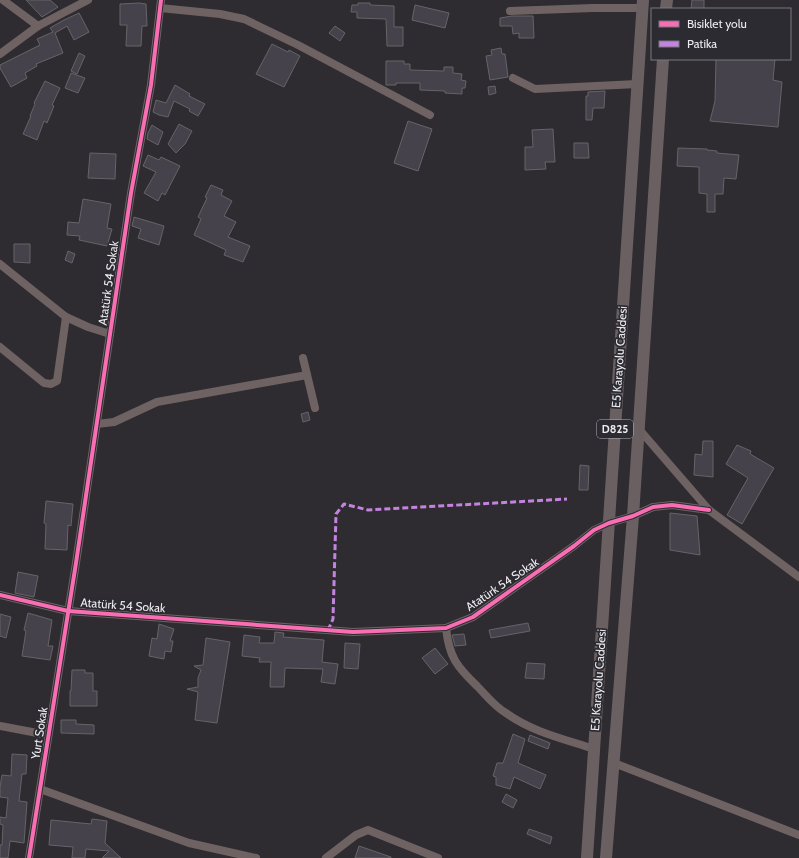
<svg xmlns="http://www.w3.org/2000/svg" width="799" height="858" font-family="Cabin,sans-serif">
  <rect width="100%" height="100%" fill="#2e2c31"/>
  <g fill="#46424b" stroke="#656467">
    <path d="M26 0H50L58 7 42 17Z"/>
    <path d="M692 0H704V9H691Z"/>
    <path d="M139 3 146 4 147 26H142L141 46H126L127 25H120V4Z"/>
    <path d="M358 3H370V5L394 6V27H403V46H387L386 19 357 18V12H351L352 5H358Z"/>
    <path d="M415 5 449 13 445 28 412 20Z"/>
    <path d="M79 13 89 32 74 40 67 26 55 33 63 53 36 64 37 66 25 73 27 78 11 87 0 68V65L40 45 37 39 53 32 50 28 62 21Z"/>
    <path d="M512 16H533L534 38H519V33L513 34 512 26H500V18Z"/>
    <path d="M335 26 345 33 340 41 329 33Z"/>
    <path d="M272 44 288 52 289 50 300 56 284 87 256 74Z"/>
    <path d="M501 48 502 54H505L508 77 490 80 486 56 492 55 491 50Z"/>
    <path d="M79 53 85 56 77 74 71 71Z"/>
    <path d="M716 59H775L773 80 782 82 778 127 710 121 715 101Z"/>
    <path d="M386 61H404V64H410V70L444 71V67H453V73L462 74 461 80 466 81 465 88H462V94L445 93V91L420 90V83H396V85H386Z"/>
    <path d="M71 73 85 78 78 93 65 88Z"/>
    <path d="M45 81 60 88 52 105 54 106 47 123 44 121 37 140 23 134 31 116H30L35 104 34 103Z"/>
    <path d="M175 85 190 94 189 96 205 104 198 116 189 111 190 109 174 101 168 117 159 115 153 112 156 100 166 103Z"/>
    <path d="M495 86 496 93 489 95 488 87Z"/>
    <path d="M605 91 604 108H593L592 120H586V96H588V92Z"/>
    <path d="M408 121 432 129 418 171 394 163Z"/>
    <path d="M179 124 192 131 185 144 176 153 168 144Z"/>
    <path d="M152 125 163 132 158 145 147 139 148 133Z"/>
    <path d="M553 129 555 162H545L546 169 525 170V147H533L532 130Z"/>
    <path d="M574 143H588L589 158H574Z"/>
    <path d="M678 148 707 149V150L717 151V153L739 155 736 179 724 178 723 194H715V212H707V194L699 193V167L677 166Z"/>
    <path d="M90 153 116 154 115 179 88 178Z"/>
    <path d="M148 155 159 160 161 157 180 166 165 195 162 193 158 201 144 193 156 172 143 166Z"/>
    <path d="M211 185 223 190 221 195 232 201 224 216 236 222 228 237 250 246 243 262 224 255 226 250 194 235 201 219 198 217 207 198 205 197Z"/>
    <path d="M83 199 111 204 107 228 112 229 107 246 79 240 80 236 67 235 68 222 79 223Z"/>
    <path d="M134 217 164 226 159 245 138 238 141 229 132 226Z"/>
    <path d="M14 244H30V263L14 262Z"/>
    <path d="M68 251 75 254 72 263 65 260Z"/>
    <path d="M308 412 310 420 303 422 301 414Z"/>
    <path d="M601 424H608L607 436 600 435Z"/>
    <path d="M703 441H713V477L694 475 695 454 702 455Z"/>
    <path d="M737 445 751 451 750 454 774 468 742 524 727 515 748 478 726 464Z"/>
    <path d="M580 465 589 466 588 490H579Z"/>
    <path d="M46 501 73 504 71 526 68 525 67 550 45 549 46 524 44 523Z"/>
    <path d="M670 513 697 516 700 555 670 550Z"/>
    <path d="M18 572 38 576 34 597 15 593Z"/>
    <path d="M28 613 52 620 48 646H53L50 660 22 656 26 631 24 630Z"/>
    <path d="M0 614 11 617 6 638 0 636Z"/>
    <path d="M528 623 530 631 491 638 489 630Z"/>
    <path d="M159 624 174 629 170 641H173L171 652 165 651 164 659 149 656 152 638 157 639Z"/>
    <path d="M275 632 284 633 283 637 324 640 322 662 338 664 335 684 321 682 323 669 285 668 284 687H270L271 662H259L260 658 242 656 244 635 260 637 259 643H274Z"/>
    <path d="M464 634 466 645 455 646 452 635Z"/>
    <path d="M206 638 230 642 217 723 195 720 198 692 187 689 198 687V678L201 670 194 666 203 665Z"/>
    <path d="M345 643 360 644 358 669 344 668Z"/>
    <path d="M435 648 448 664 435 674 422 658Z"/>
    <path d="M527 663 545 664 544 679 525 678Z"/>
    <path d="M72 670H85V673H93V691H97V706H70V691H71Z"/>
    <path d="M61 720H76V724L94 725V734L61 733Z"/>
    <path d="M513 734 525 739 518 763 546 775 540 789 514 777 510 789 496 785V777L493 776 497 763H503Z"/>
    <path d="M530 735 550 743 548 749 528 741Z"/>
    <path d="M12 754 27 755 26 774H22L19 801 27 802 24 843 10 841 8 858H0V845H2L3 825 0 824V817L6 818 8 798 0 797V787L2 775 11 776Z"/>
    <path d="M506 794 517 800 513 808 502 802Z"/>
    <path d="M92 819 107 821 105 843 121 858H102L109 851 86 849 85 858H72L73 847 49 845 51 820 91 824Z"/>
    <path d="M529 829 552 837 550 844 527 834Z"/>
    <path d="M359 846 391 857V858H355Z"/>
  </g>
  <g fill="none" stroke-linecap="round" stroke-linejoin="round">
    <g stroke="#6f6262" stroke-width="8">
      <path d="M3 0 38 26"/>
      <path d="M160 8 220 14 244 19 298 45 430 115"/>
      <path d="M510 11 593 8H642"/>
      <path d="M0 54 38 26 88 0"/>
      <path d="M513 78 535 89 637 84"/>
      <path d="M0 264 66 317 88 327 110 334"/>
      <path d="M0 347 44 383 51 384 57 381 66 317"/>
      <path d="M303 358 315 408"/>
      <path d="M97 424 114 422 157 402 307 375"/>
      <path d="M638 428 709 510 799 577"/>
      <path d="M0 595 68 611 353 632 446 628 473 617 574 546 594 530 609 523 633 516 653 507 672 505 709 510"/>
      <path d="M446 628C449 657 457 667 477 686 486 695 494 706 506 713 532 732 564 739 594 749"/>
      <path d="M0 726 48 735"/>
      <path d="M614 763 799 835"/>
      <path d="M40 789 189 843 256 858"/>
      <path d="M29 858 76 563 131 193 151 85 161 0"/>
      <path d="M326 858 356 835 368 830 438 858"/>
    </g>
    <g stroke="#6a6061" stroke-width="12">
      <path d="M666 9 667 0"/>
      <path d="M587 858 643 0"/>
      <path d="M606 858 633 516 663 59"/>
    </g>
    <path stroke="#c483df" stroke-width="3" stroke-dasharray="6 3" stroke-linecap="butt" d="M328 630 333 619 336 514 344 504 368 510 567 499"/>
    <g stroke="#2d2b32" stroke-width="6">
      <g id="cycleway">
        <path d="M0 595 68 611 353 632 446 628 473 617 574 546 594 530 609 523 633 516 653 507 672 505 709 510"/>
        <path d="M29 858 76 563 131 193 151 85 161 0"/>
      </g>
    </g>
    <use href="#cycleway" stroke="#f96db3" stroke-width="4"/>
  </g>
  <g text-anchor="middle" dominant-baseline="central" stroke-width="3.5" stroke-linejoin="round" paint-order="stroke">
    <rect fill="#2d2b32" stroke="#b3b1b6" stroke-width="1" x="597" y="420" width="36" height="18" rx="3"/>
    <g font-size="11" font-weight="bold" fill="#ecebef">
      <text x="615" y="429">D825</text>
    </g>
    <g font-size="12" fill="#ecebef" stroke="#2d2b32">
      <text transform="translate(108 283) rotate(-82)">Atatürk 54 Sokak</text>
      <text transform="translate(619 357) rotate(-86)">E5 Karayolu Caddesi</text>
      <text transform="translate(502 584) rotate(-34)">Atatürk 54 Sokak</text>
      <text transform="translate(123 605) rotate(4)">Atatürk 54 Sokak</text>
      <text transform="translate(598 680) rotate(-86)">E5 Karayolu Caddesi</text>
      <text transform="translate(39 733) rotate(-81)">Yurt Sokak</text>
    </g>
  </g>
  <rect x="651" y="8" width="140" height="52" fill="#2d2b32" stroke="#79787e"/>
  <rect x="659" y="21" width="20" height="6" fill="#f96db3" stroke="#79787e"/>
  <text x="687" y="28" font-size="12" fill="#ecebef">Bisiklet yolu</text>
  <rect x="659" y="41" width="20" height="6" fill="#c483df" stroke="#79787e"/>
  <text x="687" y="48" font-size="12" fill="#ecebef">Patika</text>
</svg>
